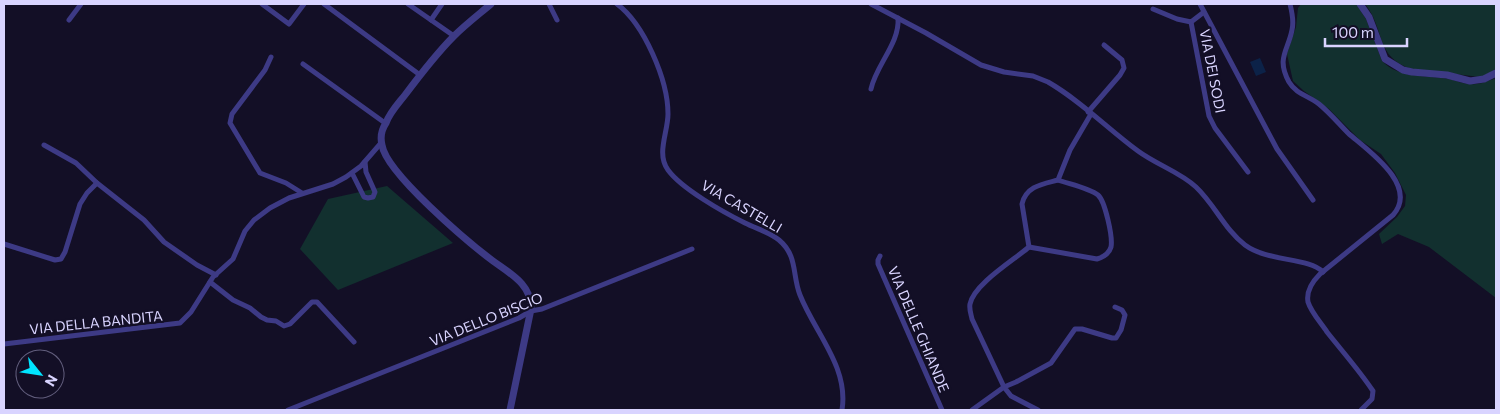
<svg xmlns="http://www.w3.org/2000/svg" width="1500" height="414" font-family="Commissioner,sans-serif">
  <rect width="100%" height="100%" fill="#130f26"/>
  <g fill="#12302f">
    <path d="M1301 4H1356L1366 19 1382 61C1399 79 1426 75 1448 79 1455 80 1463 84 1470 84 1480 85 1488 81 1496 78V298L1429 247 1398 234 1382 244 1379 234 1397 217 1405 206 1406 195 1395 173 1381 154 1360 140 1329 109 1304 91 1293 81 1287 54 1296 27 1298 8Z"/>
    <path d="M1365 4H1496V68L1489 75 1480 77 1412 69C1375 58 1385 28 1365 4Z"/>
    <path d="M387 186 453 243 338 290 300 249 328 199Z"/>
  </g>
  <path fill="#0c2248" d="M1260 58 1266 72 1256 76 1250 62Z"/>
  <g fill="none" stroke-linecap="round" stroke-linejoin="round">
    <g stroke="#3d3a85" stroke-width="5">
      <path d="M262 4 289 24 304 4"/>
      <path d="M324 4 420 75"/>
      <path d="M408 4 454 36"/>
      <path d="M549 4 557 20"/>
      <path d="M617 4C644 24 668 80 668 114 668 132 656 154 668 170 682 189 723 212 745 223 757 229 769 232 779 240 798 256 792 275 800 295 815 333 849 367 842 410"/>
      <path d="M871 4 926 33 981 65 1004 72 1033 76 1048 82C1081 101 1108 129 1138 151 1157 165 1180 172 1196 187 1215 205 1225 230 1245 245 1268 262 1308 257 1323 272"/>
      <path d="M1200 4 1277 149 1313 200"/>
      <path d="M1290 4C1292 12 1294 22 1292 30 1288 51 1276 58 1289 82 1296 94 1309 96 1319 104 1330 113 1339 124 1349 134 1369 151 1419 186 1393 215L1320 274C1313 281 1306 291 1308 302 1311 312 1321 323 1327 332 1342 351 1359 370 1373 391L1372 399 1361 410"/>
      <path d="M1153 9 1177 19 1191 22 1204 12"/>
      <path d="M69 20 81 4"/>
      <path d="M431 20 442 4"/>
      <path d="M1191 22 1209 116 1215 128 1248 172"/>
      <path d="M271 57 265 70 232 114 230 123 260 173 286 183 302 193"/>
      <path d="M303 64 385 123"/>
      <path d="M871 89C876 65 900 43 898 18"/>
      <path d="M1088 112 1120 75 1124 68 1122 60 1104 45"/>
      <path d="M44 145 76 163 97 183 144 220 164 242 197 265 216 275"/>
      <path d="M352 173 364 197 368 198 373 197 375 192 366 172 365 162"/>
      <path d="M4 244 55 260 61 259 65 252 80 204 87 193 97 183"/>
      <path d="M1029 247 1097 259C1104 257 1109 254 1111 247 1113 237 1105 201 1098 195 1089 188 1069 184 1058 180"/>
      <path d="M880 256 878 260V264L942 410"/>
      <path d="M210 282 233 300 250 308 261 317 267 320 276 321 284 326 290 324 312 302H317L354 342"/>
      <path d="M4 344 180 323 191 312 213 277 233 259 245 231 254 220 270 208 289 198 333 184 346 177 361 166 381 143"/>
      <path d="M288 410 519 318 531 311 542 309 692 249"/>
      <path d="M972 410 1004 387 972 319C971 314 969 309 970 304 974 284 1014 260 1029 247L1022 204C1026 186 1043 184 1058 180L1070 150 1091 114"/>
      <path d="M1038 410 1011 396 1004 387 1016 382 1051 363 1075 329H1082L1112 338H1116L1121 330 1125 315 1122 310 1115 307"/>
    </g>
    <g stroke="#3d3a85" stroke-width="7">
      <path d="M491 4C478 15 465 25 454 36 436 54 420 75 405 95 398 104 390 112 386 123 382 129 380 137 382 145 386 173 469 243 493 261 511 274 532 285 531 309L510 410"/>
      <path d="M1360 4 1369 17 1385 59 1403 70 1412 72 1447 75 1470 81 1484 79 1496 73"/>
    </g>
  </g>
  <g text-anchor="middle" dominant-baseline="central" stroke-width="4.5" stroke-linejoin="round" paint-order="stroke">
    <g font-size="14" fill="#d9d4ff" stroke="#130f26">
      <text transform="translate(1213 71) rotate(79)">VIA DEI SODI</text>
      <text transform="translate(742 206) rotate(30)">VIA CASTELLI</text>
      <text transform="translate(486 319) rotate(-22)">VIA DELLO BISCIO</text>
      <text transform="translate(96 322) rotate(-6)">VIA DELLA BANDITA</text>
      <text transform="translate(919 329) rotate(67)">VIA DELLE GHIANDE</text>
    </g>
  </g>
  <rect width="1500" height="414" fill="none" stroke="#d9d4ff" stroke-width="10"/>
  <g transform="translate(40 374) rotate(120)"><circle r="24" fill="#130f26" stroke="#625e7d"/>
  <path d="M0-4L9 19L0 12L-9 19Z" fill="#00e5ff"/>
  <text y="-8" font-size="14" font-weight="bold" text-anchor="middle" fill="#d9d4ff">N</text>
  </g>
  <path d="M1325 38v8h82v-8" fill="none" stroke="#d9d4ff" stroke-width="2.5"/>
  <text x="1332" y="38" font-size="15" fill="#d9d4ff" stroke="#130f26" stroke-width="4" paint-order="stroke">100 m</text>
</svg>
